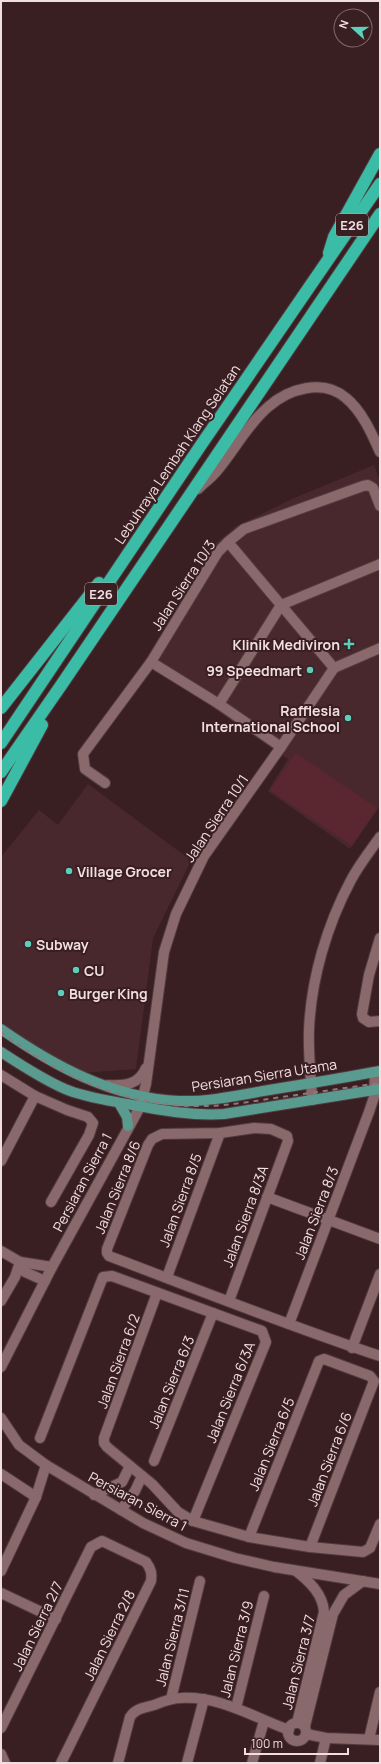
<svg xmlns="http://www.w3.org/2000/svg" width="381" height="1764" font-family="Manrope,sans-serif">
  <rect width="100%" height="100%" fill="#391e22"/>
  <g fill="#49282d">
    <path d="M374 465 380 481V806L350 849 268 791 288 759 148 663 214 545 235 527 294 498Z"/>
    <path d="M88 784 188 858 189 864 185 873 153 938 136 1069 83 1073 51 1059 8 1028 1 1021V857L39 810 58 825Z"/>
  </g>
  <path fill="#5a262f" d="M296 753 377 808 352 846 270 790Z"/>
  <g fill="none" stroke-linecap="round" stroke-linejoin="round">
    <g stroke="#513b3e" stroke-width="12">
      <g id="minor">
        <path d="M198 489C204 483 211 478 216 472 234 451 247 425 268 407 288 389 323 378 346 398 362 411 372 434 380 452"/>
        <path d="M228 542 334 668"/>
        <path d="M151 662 219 704 281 747"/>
        <path d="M219 704 281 605 380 564"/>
        <path d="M105 783 85 769 83 754 151 662 218 552 228 542 244 529 363 486 368 485 373 488 380 506"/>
        <path d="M380 938 369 975 362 1014 363 1018 369 1022 380 1021"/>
        <path d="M1 1075 35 1096 67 1110 88 1117 93 1123 89 1135 51 1202"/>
        <path d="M108 1085C124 1086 139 1085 146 1068"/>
        <path d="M312 1100C311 1077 308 1053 309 1030 311 979 327 925 351 880 359 865 370 851 380 837"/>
        <path d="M1 1161 35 1096"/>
        <path d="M267 1197 380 1239"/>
        <path d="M1 1251 20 1262 52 1267"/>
        <path d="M20 1262 25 1272 45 1281"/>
        <path d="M167 1277 220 1133"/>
        <path d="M157 1293 104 1438V1443L107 1447 152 1484 178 1512 193 1521 249 1537 310 1547 363 1552 370 1548 380 1524"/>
        <path d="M1 1301 15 1277 20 1262"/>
        <path d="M229 1301 288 1141 287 1136 271 1129 254 1128 220 1133 162 1134 152 1139 148 1145 107 1249V1253L109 1256C199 1290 289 1326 380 1356"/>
        <path d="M289 1324 369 1112 374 1097 375 1072"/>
        <path d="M352 1348 380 1274"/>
        <path d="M1 1367 52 1267 140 1107 146 1084 164 952 176 914 204 856 281 747 334 668 380 648"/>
        <path d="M1 1418 19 1445 46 1465 143 1523 186 1543 235 1558 274 1567 380 1584"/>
        <path d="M40 1438 103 1277 112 1276 262 1331 266 1342 193 1521"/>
        <path d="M154 1461 213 1313"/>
        <path d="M1 1474 36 1497"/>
        <path d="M94 1495 122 1482 130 1466"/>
        <path d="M121 1510 135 1491 142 1476"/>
        <path d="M249 1537 319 1361 324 1359 370 1376 374 1381 310 1547"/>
        <path d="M1 1571 36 1497 46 1465"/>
        <path d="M296 1571C309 1581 323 1594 324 1612L297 1723"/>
        <path d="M1 1593 56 1619"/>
        <path d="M171 1699 200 1581"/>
        <path d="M236 1708 264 1596"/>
        <circle cx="297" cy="1732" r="9"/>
        <path d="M305 1726 333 1614 344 1595 363 1581"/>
        <path d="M1 1728 91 1547 102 1541 146 1562C151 1569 152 1573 151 1581L61 1763"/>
        <path d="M306 1734 326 1738 380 1740"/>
        <path d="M369 1739 380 1692"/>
        <path d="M1 1754 5 1763"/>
        <path d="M118 1763 130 1717C136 1708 144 1708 154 1705 162 1702 171 1698 181 1698 220 1696 253 1717 289 1730"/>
        <path d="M187 1763 204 1699"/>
        <path d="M252 1763 264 1721"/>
        <path d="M320 1763 326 1738"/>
      </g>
    </g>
    <g stroke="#513b3e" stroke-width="12">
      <g id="major">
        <path d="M1 1029C54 1066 113 1098 179 1101 209 1102 240 1095 269 1090 306 1084 343 1078 380 1071"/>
        <path d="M1 1052C21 1065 42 1079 65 1089 84 1097 106 1100 127 1104 160 1110 191 1116 224 1114L380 1089"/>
        <path d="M119 1103 127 1117 128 1126"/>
      </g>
    </g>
    <g stroke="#513b3e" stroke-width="14">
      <g id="highway">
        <path d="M329 253 334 237 380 154"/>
        <path d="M1 708 99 583"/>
        <path d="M1 743 201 445 380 184"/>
        <path d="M1 772 62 684 380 214"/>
        <path d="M1 801 42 725"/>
      </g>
    </g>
    <use href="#minor" stroke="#89696c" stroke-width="10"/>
    <use href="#major" stroke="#5a9b8f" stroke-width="10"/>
    <use href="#highway" stroke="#3bbca6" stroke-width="12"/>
    <path stroke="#8f787b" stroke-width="2" stroke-dasharray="5 5" stroke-linecap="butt" d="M1 1032C55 1074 123 1105 193 1106 221 1107 248 1102 275 1098 310 1093 345 1088 380 1083"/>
  </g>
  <g fill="#5dceb9" stroke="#391e22" stroke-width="1.5">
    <path d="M347 638h4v4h4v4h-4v4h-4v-4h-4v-4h4z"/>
    <circle cx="310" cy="670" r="4"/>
    <circle cx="348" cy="718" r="4"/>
    <circle cx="69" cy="871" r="4"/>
    <circle cx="28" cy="944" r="4"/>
    <circle cx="76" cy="970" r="4"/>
    <circle cx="61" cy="993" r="4"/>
  </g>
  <g text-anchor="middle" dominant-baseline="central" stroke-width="4" stroke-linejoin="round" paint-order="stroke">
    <g fill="#391e22" stroke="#baa4a7" stroke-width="1">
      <rect x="336" y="214" width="32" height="22" rx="3"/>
      <rect x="85" y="583" width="32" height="22" rx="3"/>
    </g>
    <g font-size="13" font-weight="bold" fill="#f1dee0">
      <text x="352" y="225">E26</text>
      <text x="101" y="594">E26</text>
    </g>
    <g font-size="14" fill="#f1dee0" stroke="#391e22">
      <text transform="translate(177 454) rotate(-56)">Lebuhraya Lembah Klang Selatan</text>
      <text transform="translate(183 585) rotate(-57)">Jalan Sierra 10/3</text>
      <text transform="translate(216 818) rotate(-56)">Jalan Sierra 10/1</text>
      <text transform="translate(264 1075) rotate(-9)">Persiaran Sierra Utama</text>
      <text transform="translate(82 1182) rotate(-62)">Persiaran Sierra 1</text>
      <text transform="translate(117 1187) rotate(-68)">Jalan Sierra 8/6</text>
      <text transform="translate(180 1200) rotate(-70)">Jalan Sierra 8/5</text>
      <text transform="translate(316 1213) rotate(-69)">Jalan Sierra 8/3</text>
      <text transform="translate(245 1216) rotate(-70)">Jalan Sierra 8/3A</text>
      <text transform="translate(118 1361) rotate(-70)">Jalan Sierra 6/2</text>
      <text transform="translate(171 1382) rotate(-68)">Jalan Sierra 6/3</text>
      <text transform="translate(230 1392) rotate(-68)">Jalan Sierra 6/3A</text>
      <text transform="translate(271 1444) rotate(-68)">Jalan Sierra 6/5</text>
      <text transform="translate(329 1459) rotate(-69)">Jalan Sierra 6/6</text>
      <text transform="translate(138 1501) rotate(28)">Persiaran Sierra 1</text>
      <text transform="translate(37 1626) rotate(-64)">Jalan Sierra 2/7</text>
      <text transform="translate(109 1635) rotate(-64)">Jalan Sierra 2/8</text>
      <text transform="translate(172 1637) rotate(-76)">Jalan Sierra 3/11</text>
      <text transform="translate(236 1649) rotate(-76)">Jalan Sierra 3/9</text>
      <text transform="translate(298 1662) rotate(-76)">Jalan Sierra 3/7</text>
    </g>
    <g font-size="14" font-weight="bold" fill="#f1dee0" stroke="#391e22" text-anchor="start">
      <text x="340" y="644" text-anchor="end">Klinik Mediviron</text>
      <text x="302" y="670" text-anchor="end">99 Speedmart</text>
      <text x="340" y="710" text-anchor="end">Rafflesia<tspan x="340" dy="16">International School</tspan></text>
      <text x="77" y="871">Village Grocer</text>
      <text x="36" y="944">Subway</text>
      <text x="84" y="970">CU</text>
      <text x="69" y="993">Burger King</text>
    </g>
  </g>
  <rect width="381" height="1764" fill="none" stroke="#f1dee0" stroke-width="4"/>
  <g transform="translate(353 28) rotate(291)"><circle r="19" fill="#391e22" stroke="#836b6e"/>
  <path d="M0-3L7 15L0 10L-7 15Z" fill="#5dceb9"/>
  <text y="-6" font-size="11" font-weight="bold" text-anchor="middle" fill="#f1dee0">N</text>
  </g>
  <path d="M245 1748v6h103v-6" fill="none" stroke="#f1dee0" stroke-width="2"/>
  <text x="251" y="1748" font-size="12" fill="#f1dee0" stroke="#391e22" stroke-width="3" paint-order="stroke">100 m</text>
</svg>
